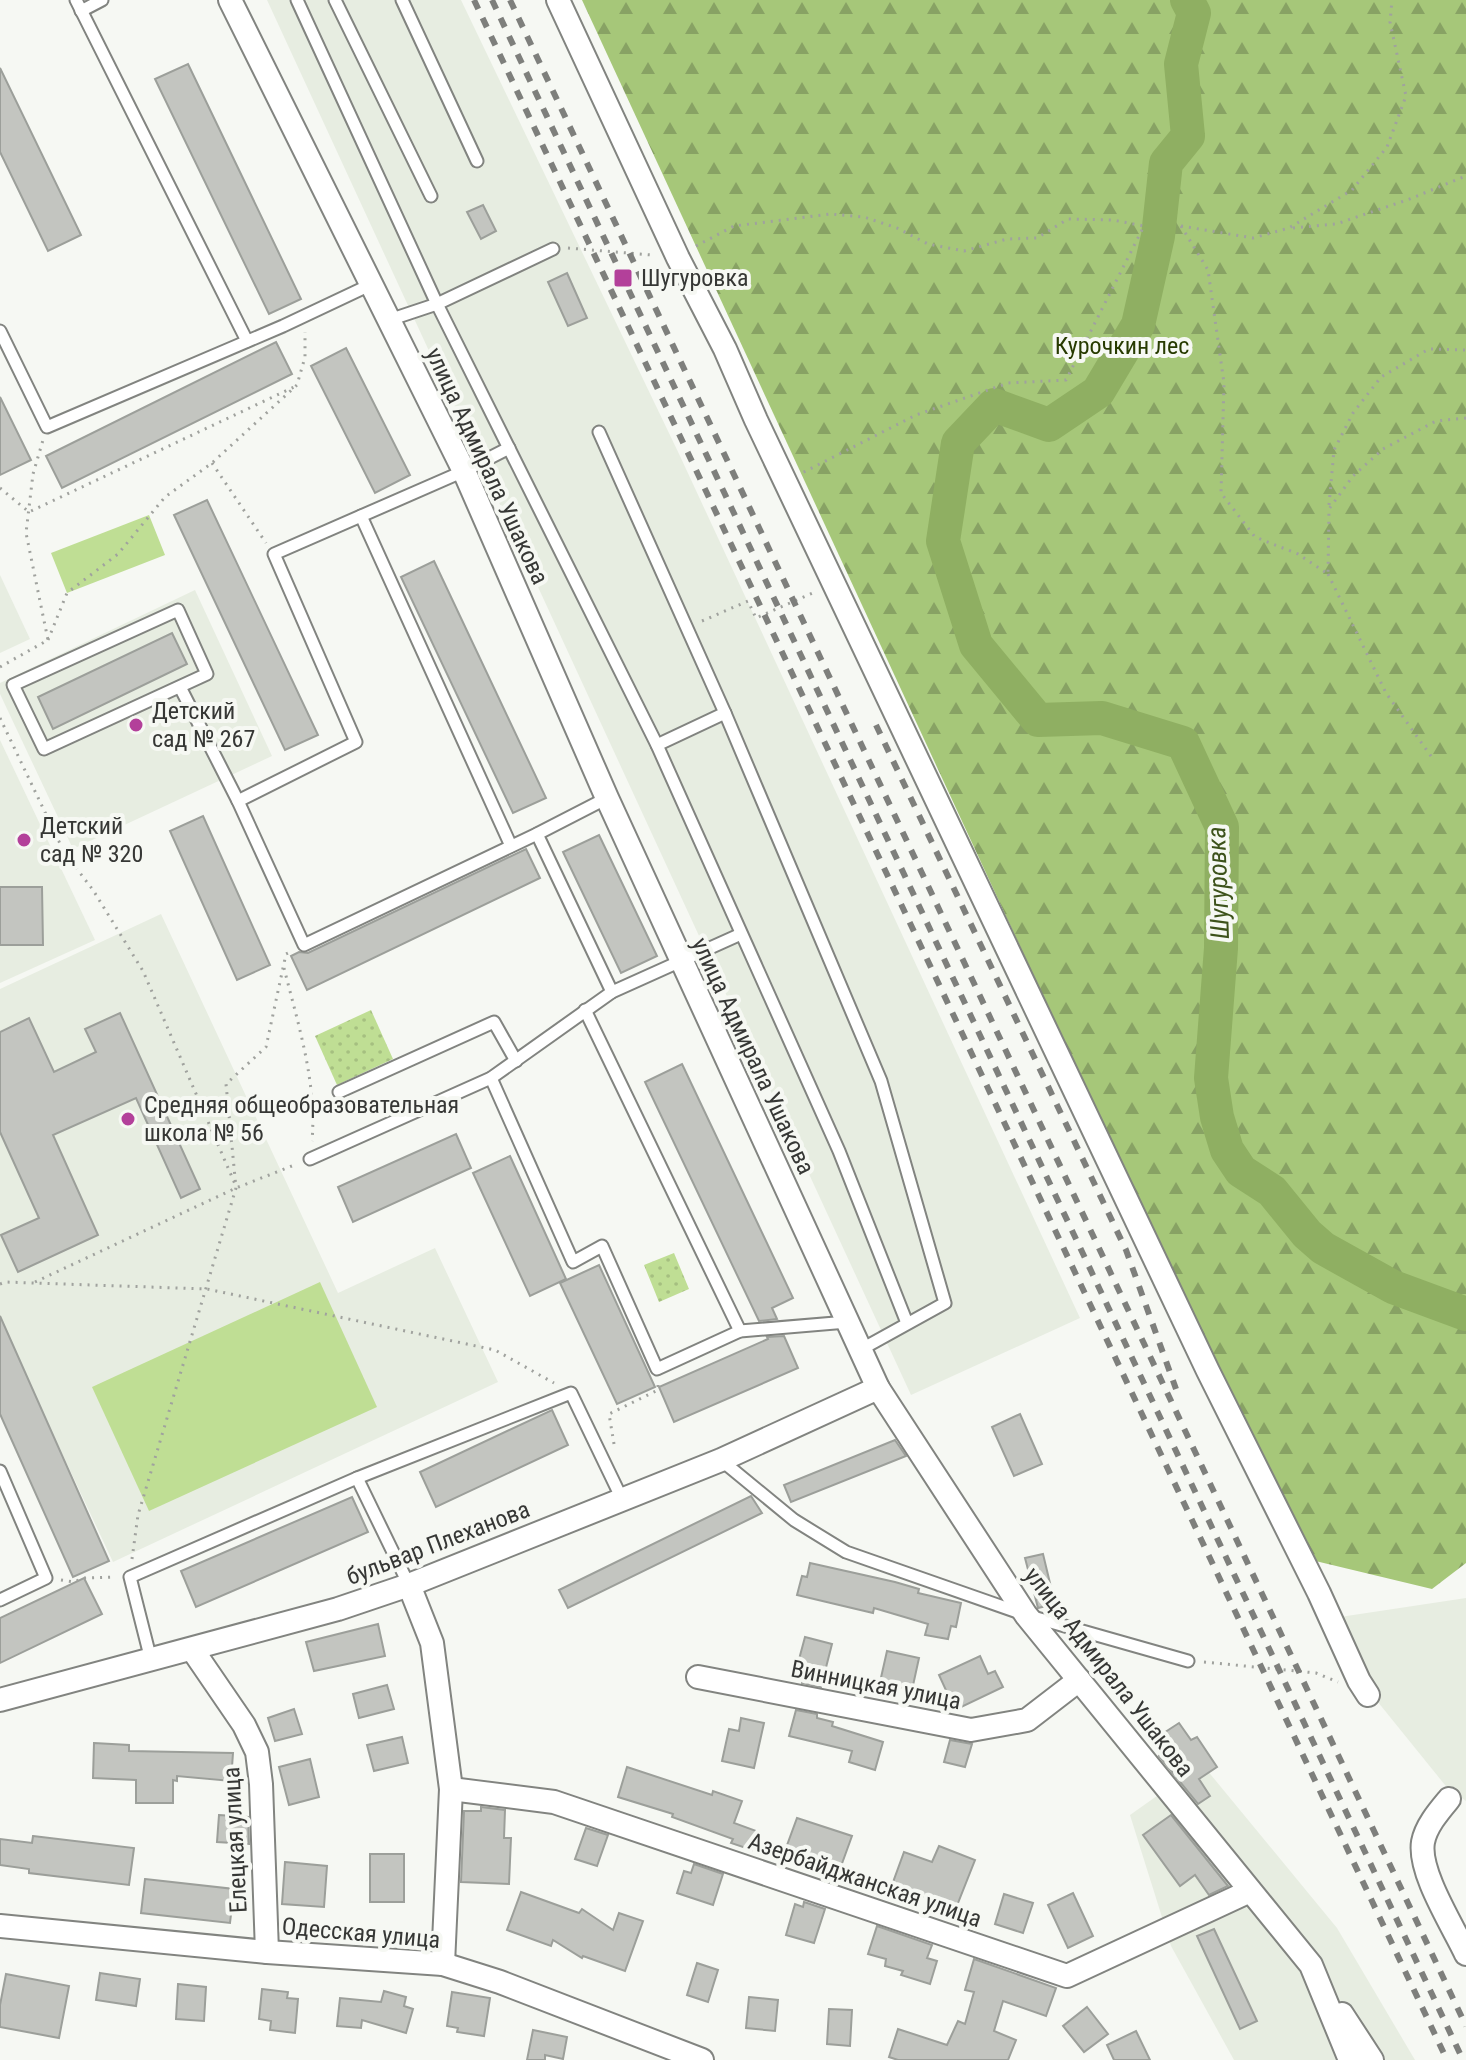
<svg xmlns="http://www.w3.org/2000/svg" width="1466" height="2060" font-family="'Roboto Condensed',sans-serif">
  <defs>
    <pattern id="forest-firs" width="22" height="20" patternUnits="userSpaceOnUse" patternTransform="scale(2)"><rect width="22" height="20" fill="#a6c779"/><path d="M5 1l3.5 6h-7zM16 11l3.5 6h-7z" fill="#88a264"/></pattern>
    <pattern id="park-dots" width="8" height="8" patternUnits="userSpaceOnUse" patternTransform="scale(2)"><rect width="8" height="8" fill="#bfde94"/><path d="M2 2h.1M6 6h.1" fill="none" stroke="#a5bf80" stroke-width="1.8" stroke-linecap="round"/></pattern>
  </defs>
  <rect width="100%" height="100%" fill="#f6f8f3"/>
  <g fill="#e7ede1">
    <path d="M267 0H461L680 456 1080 1318 911 1395Z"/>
    <path d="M0 575 30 639 0 653Z"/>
    <path d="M195 590 272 756 73 849 0 694V683Z"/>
    <path d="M0 740 95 940 0 983Z"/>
    <path d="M161 914 338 1293 435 1248 498 1382 113 1562 0 1321V989Z"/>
    <path d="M1466 1598V1801L1445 1785 1369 1691 1340 1617Z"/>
    <path d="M1202 1764 1337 1928 1415 2060H1234L1171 1946 1130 1815Z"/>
  </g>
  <g fill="#bfde94">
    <path d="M149 515 165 555 67 593 51 553Z"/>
    <path d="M320 1282 377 1407 149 1511 92 1387Z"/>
  </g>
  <path fill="url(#forest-firs)" d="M582 0H1466V1563L1432 1589 1303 1558Z"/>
  <g fill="url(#park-dots)">
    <path d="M371 1010 393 1059 337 1085 315 1036Z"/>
    <path d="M674 1253 689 1289 659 1302 644 1265Z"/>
  </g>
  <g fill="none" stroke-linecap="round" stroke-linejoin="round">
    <path stroke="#8faf62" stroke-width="34" d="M1187 0 1194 13 1181 64 1188 136 1166 163 1158 236 1138 325 1098 392 1049 425 994 405 958 443 943 541 976 645 1038 720 1102 718 1183 743 1222 827 1221 948 1211 1078 1217 1117 1227 1150 1241 1171 1272 1191 1307 1234 1323 1248 1393 1287 1466 1314"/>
  </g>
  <g fill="#c3c5c0" stroke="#9c9f9a" stroke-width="2">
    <path d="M188 64 301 299 269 314 155 79Z"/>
    <path d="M0 68 81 235 48 251 0 152Z"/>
    <path d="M483 205 496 231 481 239 467 212Z"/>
    <path d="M567 273 587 318 568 326 548 282Z"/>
    <path d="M276 342 292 374 62 488 46 456Z"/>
    <path d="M346 348 410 475 375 493 311 366Z"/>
    <path d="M0 397 31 460 0 475Z"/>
    <path d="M207 500 318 735 285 750 174 515Z"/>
    <path d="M434 561 546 798 513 813 401 577Z"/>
    <path d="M172 633 187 664 53 729 38 697Z"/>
    <path d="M203 816 270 965 237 980 170 831Z"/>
    <path d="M599 835 657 956 621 973 563 852Z"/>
    <path d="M526 849 540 878 307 990 291 956 299 952 308 953Z"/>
    <path d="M0 887H42L43 945H0Z"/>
    <path d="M120 1013 200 1189 181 1198 136 1098 53 1135 98 1235 18 1272 1 1235 39 1218 0 1132V1032L29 1018 54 1072 96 1052 85 1029Z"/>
    <path d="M682 1064 793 1298 772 1308 777 1319 759 1321 645 1082Z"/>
    <path d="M456 1134 471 1168 353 1222 338 1187Z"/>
    <path d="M510 1156 566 1279 530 1296 473 1173Z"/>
    <path d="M599 1265 655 1387 617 1404 560 1283Z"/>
    <path d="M0 1316 109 1561 73 1577 0 1414Z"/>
    <path d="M784 1336 798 1368 674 1422 659 1387 768 1339 767 1337Z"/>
    <path d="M552 1410 568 1445 436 1507 420 1472Z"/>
    <path d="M1020 1414 1042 1464 1014 1476 992 1427Z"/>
    <path d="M895 1440 906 1456 791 1502 784 1485Z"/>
    <path d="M751 1496 762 1513 568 1608 559 1590Z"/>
    <path d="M352 1497 368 1532 196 1607 181 1571Z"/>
    <path d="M1043 1554 1055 1604 1038 1608 1025 1558Z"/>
    <path d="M810 1563 895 1582 919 1589 918 1593 961 1603 956 1627 951 1626 948 1639 925 1635 928 1624 874 1608 873 1613 797 1595 802 1576 807 1577Z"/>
    <path d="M84 1578 102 1614 0 1663V1618Z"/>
    <path d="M378 1624 385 1656 314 1671 306 1642Z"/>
    <path d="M805 1637 832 1644 821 1687 802 1683 805 1665 798 1663Z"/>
    <path d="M887 1651 919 1658 912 1690 880 1682Z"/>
    <path d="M980 1656 988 1674 995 1671 1003 1687 955 1710 939 1675Z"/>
    <path d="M387 1685 394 1709 359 1718 353 1694Z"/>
    <path d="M294 1709 302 1734 275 1741 268 1718Z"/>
    <path d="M796 1710 817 1714V1718L833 1722 832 1726 883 1742 875 1770 849 1762 852 1751 789 1736Z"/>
    <path d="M741 1718 764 1723 754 1768 722 1761 729 1729 739 1731Z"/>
    <path d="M1179 1723 1191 1740 1197 1737 1217 1767 1199 1779 1210 1796 1198 1804 1159 1756 1162 1753 1153 1740Z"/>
    <path d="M402 1737 408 1763 374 1771 367 1745Z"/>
    <path d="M950 1740 972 1744 965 1767 944 1762Z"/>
    <path d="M94 1743 129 1745V1751L233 1753 231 1781 177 1776V1781L173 1780V1803H136V1780L93 1778Z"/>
    <path d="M310 1759 319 1797 289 1805 279 1767Z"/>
    <path d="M627 1767 712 1795 713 1791 742 1801 734 1823 759 1832 752 1850 731 1843 733 1839 672 1817 673 1814 618 1797Z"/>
    <path d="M481 1807 505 1810 504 1838H511L509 1884 461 1882 464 1811H481Z"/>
    <path d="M219 1815 248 1817 249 1844 217 1842Z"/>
    <path d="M1171 1815 1228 1886 1209 1895 1195 1875 1180 1886 1143 1835Z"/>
    <path d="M797 1818 852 1836 840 1869 786 1848Z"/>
    <path d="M586 1828 608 1835 597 1866 575 1859Z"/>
    <path d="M33 1836 134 1848 129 1885 29 1873V1869L0 1865V1839L32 1843Z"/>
    <path d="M939 1846 975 1860 956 1908 892 1885 904 1852 932 1862Z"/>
    <rect x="370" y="1854" width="34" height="48"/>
    <path d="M285 1862 327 1866 324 1907 282 1904Z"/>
    <path d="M694 1864 723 1874 713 1905 677 1893 684 1871 691 1873Z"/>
    <path d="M145 1879 234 1889 230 1923 141 1913Z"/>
    <path d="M521 1892 579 1913 582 1909 613 1930 619 1913 643 1921 625 1971 583 1956 582 1958 553 1940 551 1946 507 1930Z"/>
    <path d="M1073 1893 1093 1936 1068 1948 1048 1905Z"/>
    <path d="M1004 1894 1033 1903 1023 1933 995 1924Z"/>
    <path d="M804 1902 825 1909 814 1943 786 1935 795 1904 803 1907Z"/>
    <path d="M877 1926 932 1945 927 1958 937 1961 930 1984 901 1975 903 1971 885 1966 886 1959 868 1954Z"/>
    <path d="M1214 1929 1257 2021 1240 2029 1197 1936Z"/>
    <path d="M974 1959 1056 1988 1046 2016 1003 2001 994 2031 1016 2040 1008 2060H898L889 2057 898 2029 947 2045 958 2021 965 2024 974 1992 965 1990Z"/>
    <path d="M697 1963 718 1970 708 2002 687 1995Z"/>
    <path d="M100 1973 140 1979 136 2006 96 2000Z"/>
    <path d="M6 1974 69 1986 59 2038 0 2027V2005Z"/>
    <path d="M178 1984 206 1987 204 2021 176 2019Z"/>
    <path d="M262 1989 288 1992 287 1998 298 1999 295 2033 270 2030 271 2021 259 2019Z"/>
    <path d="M384 1991 406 1997 404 2006 413 2009 406 2033 362 2020 361 2028 337 2026 340 1998 381 2002Z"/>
    <path d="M452 1992 490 1998 484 2036 457 2032 458 2028 447 2026Z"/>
    <path d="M749 1997 778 2000 775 2031 746 2028Z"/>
    <path d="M1087 2007 1108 2034 1084 2052 1063 2026Z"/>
    <path d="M829 2009 852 2010 850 2046 827 2044Z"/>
    <path d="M533 2030 567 2037 563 2059 545 2055V2060H527Z"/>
    <path d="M1136 2031 1150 2060H1114L1107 2045Z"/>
  </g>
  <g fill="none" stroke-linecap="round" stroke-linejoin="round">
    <g stroke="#828480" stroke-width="15">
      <g id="lane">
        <path d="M76 0 247 341"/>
        <path d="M297 0 437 304 657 745 839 1151 907 1323"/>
        <path d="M335 0 431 196"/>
        <path d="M402 0 477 161"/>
        <path d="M81 11 102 0"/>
        <path d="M389 320 437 304 553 249"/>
        <path d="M0 331 47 427 283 326 372 284"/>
        <path d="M599 432 725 713 881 1081 945 1303 860 1350"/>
        <path d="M361 516 511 846"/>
        <path d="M178 610 207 674 44 749 13 685Z"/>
        <path d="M180 687 238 801 304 945 537 834 607 798"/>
        <path d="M657 745 725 713"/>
        <path d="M238 801 356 742 274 554 464 471 509 448"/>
        <path d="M537 834 612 992"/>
        <path d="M585 1010 740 1331"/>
        <path d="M491 1078 573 1262 602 1246 657 1369 740 1331 847 1322"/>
        <path d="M339 1092 494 1022 516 1061"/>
        <path d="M310 1159 491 1078 612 992 741 934"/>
        <path d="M721 1460 794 1520 846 1552 1026 1615 1188 1661"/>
        <path d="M0 1471 46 1578 0 1600"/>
        <path d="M357 1478 409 1585"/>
        <path d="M151 1660 130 1577 357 1478 571 1393 622 1499"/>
      </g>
    </g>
    <g stroke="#828480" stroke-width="26">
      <g id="street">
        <path d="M230 0 464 471 607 798 878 1388 1026 1615 1311 1965 1350 2060"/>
        <path d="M558 0 678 258 725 349 756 420 1208 1371 1319 1593 1359 1681 1368 1695"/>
        <path d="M409 1585 432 1643 451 1789 443 1964"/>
        <path d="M192 1649 244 1725 257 1752 261 1784 267 1952"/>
        <path d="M698 1677 971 1730 1027 1720 1079 1680"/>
        <path d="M0 1700 338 1609 409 1585 721 1460 878 1388"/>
        <path d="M451 1789 554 1802 1067 1976 1250 1891"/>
        <path d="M1449 1799C1439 1811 1426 1826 1423 1842 1418 1872 1453 1926 1466 1954"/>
        <path d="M0 1926 267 1952 443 1964 500 1982 702 2060"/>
        <path d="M1342 2014 1372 2060"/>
      </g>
    </g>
    <g stroke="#a0a29e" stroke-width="3" stroke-dasharray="2 6" stroke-linecap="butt">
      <path d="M1181 226 1208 270 1224 383 1221 493 1255 537 1298 554 1328 574 1329 509 1353 476 1383 449 1436 421 1466 418"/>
      <path d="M1181 226 1253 238 1289 228 1352 190 1387 147 1406 96 1390 22 1392 0"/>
      <path d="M1293 228 1336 224 1407 200 1466 176"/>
      <path d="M696 246 734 226 830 214 864 217 897 228 928 244 964 251 1007 239 1037 238 1068 219 1113 220 1144 226 1066 380 1008 383 916 415 802 473"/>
      <path d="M568 248 652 255"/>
      <path d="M212 463 266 543"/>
      <path d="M0 488 29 512 294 387"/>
      <path d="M1329 505 1334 450 1353 413 1381 377 1429 349 1466 350"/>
      <path d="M1328 574 1386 693 1433 759"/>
      <path d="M702 621 748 601 756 618 817 591"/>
      <path d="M48 640 67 593 118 554 165 497 212 463 297 385 305 357V332"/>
      <path d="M0 667 48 640 26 533 33 474 43 440"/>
      <path d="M0 718 64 852 93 890 143 971 235 1184"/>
      <path d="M284 968C298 1024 317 1082 312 1141"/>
      <path d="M35 1282 236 1188 297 1164"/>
      <path d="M0 1284 5 1282 207 1289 495 1350 554 1383"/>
      <path d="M614 1444 609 1414 658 1390V1382"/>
      <path d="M132 1559 138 1515 236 1188 226 1084 266 1047 286 954 290 952"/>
      <path d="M61 1580 74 1582 84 1578 116 1577"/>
      <path d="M1204 1662 1316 1673 1338 1682"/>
    </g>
    <use href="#lane" stroke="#fff" stroke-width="11"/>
    <use href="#street" stroke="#fff" stroke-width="22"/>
    <g stroke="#7e7f7c" stroke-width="6" stroke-dasharray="10 10" stroke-linecap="butt">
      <path d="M474 0 1447 2060"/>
      <path d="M492 0 1463 2060"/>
      <path d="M510 0 1466 2026"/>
      <path d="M876 725 1126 1250 1176 1389"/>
    </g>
  </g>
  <g fill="#b3409a" stroke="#f6f8f3" stroke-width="3">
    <rect x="613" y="268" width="20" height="20" rx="4"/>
    <circle cx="136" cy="725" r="8"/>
    <circle cx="24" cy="840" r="8"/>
    <circle cx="128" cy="1119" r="8"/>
  </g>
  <g text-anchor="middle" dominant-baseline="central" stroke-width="8" stroke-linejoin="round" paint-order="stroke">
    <g font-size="24" fill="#363735" stroke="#f6f8f3" text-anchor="start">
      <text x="641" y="278">Шугуровка</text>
      <text x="152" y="711">Детский<tspan x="152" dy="28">сад № 267</tspan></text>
      <text x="40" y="826">Детский<tspan x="40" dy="28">сад № 320</tspan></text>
      <text x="144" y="1105">Средняя общеобразовательная<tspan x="144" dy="28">школа № 56</tspan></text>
    </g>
    <g font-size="24" fill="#273a00" stroke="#f6f8f3">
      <text x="1122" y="346">Курочкин лес</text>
    </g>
    <g font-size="24" fill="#363735" stroke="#f6f8f3">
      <text transform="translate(487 466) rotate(65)">улица Адмирала Ушакова</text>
      <text transform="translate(753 1056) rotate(65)">улица Адмирала Ушакова</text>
      <text transform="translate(438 1543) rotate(-21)">бульвар Плеханова</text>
      <text transform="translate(1109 1672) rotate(52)">улица Адмирала Ушакова</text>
      <text transform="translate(876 1685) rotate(11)">Винницкая улица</text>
      <text transform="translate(235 1840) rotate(-93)">Елецкая улица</text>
      <text transform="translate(865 1880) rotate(19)">Азербайджанская улица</text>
      <text transform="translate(361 1933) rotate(5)">Одесская улица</text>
    </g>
    <g font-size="26" font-style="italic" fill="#3d521b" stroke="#f6f8f3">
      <text transform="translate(1218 883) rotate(-92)">Шугуровка</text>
    </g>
  </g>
</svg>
